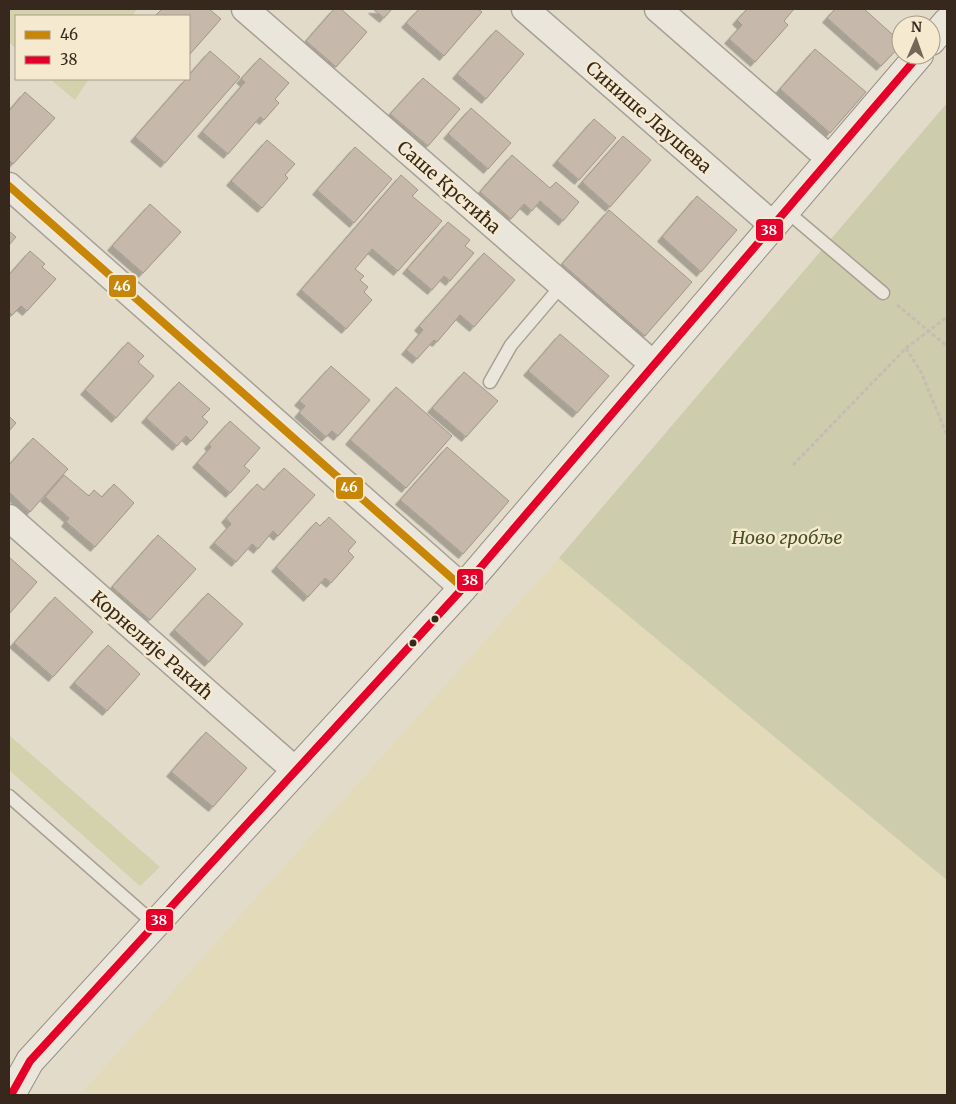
<svg xmlns="http://www.w3.org/2000/svg" width="956" height="1104" font-family="Merriweather,serif">
  <defs>
    <filter id="shadow"><feDropShadow dx="-4.5" dy="4.5" stdDeviation="0" flood-color="#0004"/></filter>
  </defs>
  <rect width="100%" height="100%" fill="#e2dbca"/>
  <path fill="#e3daba" d="M559 558 947 880V1095H80Z"/>
  <g fill="#d3d2ac">
    <path d="M9 9H137L132 16H16V49L9 42Z"/>
    <path d="M50 79H89L75 100Z"/>
    <path d="M9 735 160 867 140 886 9 770Z"/>
  </g>
  <path fill="#cdccac" d="M947 103V880L559 558Z"/>
  <g fill="#c6b9ab" stroke="#a2978a" filter="url(#shadow)">
    <path d="M162 9H209L221 19 189 55V16H155Z"/>
    <path d="M334 9H341L367 32 336 67 306 41Z"/>
    <path d="M373 9H392L384 18Z"/>
    <path d="M419 9H478L482 12 444 56 406 23Z"/>
    <path d="M747 9H794L784 21 788 25 755 62 729 39 742 25 737 20Z"/>
    <path d="M835 9H864L901 42V45L881 66 827 18Z"/>
    <path d="M496 30 524 54 486 99 457 74Z"/>
    <path d="M815 49 866 92 830 133 780 89Z"/>
    <path d="M210 51 240 77 165 163 135 137 186 79H189V75Z"/>
    <path d="M260 58 289 83 275 99 279 103 264 120 260 117 228 154 202 132 245 82 241 79Z"/>
    <path d="M423 78 460 109 428 146 390 114Z"/>
    <path d="M25 92 55 118 13 164 9 160V111Z"/>
    <path d="M471 108 511 143 488 169 448 134Z"/>
    <path d="M594 119 616 138 579 180 557 161Z"/>
    <path d="M623 136 651 160 610 207 582 182Z"/>
    <path d="M267 140 295 164 285 175 288 178 262 208 231 181Z"/>
    <path d="M355 147 392 179 354 223 317 190Z"/>
    <path d="M512 155 550 188 556 182 579 202 563 221 540 201 532 211 524 204 511 219 480 192Z"/>
    <path d="M401 175 418 190 412 196 442 221 398 271 372 249 355 269 364 276 360 280 368 287 364 292 372 300 346 329 301 290Z"/>
    <path d="M697 196 737 230 701 272 662 237Z"/>
    <path d="M150 204 181 232 143 273 112 246Z"/>
    <path d="M609 210 692 282 645 336 562 264Z"/>
    <path d="M448 222 470 240 465 246 474 253 450 281 444 276 432 290 407 269Z"/>
    <path d="M9 231 16 237 9 245Z"/>
    <path d="M30 251 45 264 42 267 56 279 27 311 21 306 12 315 9 312V275Z"/>
    <path d="M484 253 515 280 474 327 460 315 437 342 434 340 417 359 406 350 423 330 419 326Z"/>
    <path d="M560 334 609 376 577 413 528 371Z"/>
    <path d="M128 342 144 356 138 362 154 376 116 418 85 390Z"/>
    <path d="M331 366 370 400 338 436 332 431 326 437 299 413 305 406 299 401Z"/>
    <path d="M464 372 498 401 466 437 432 408Z"/>
    <path d="M179 382 210 409 202 417 208 422 191 441 186 436 177 446 146 418Z"/>
    <path d="M396 387 452 436 406 488 350 440Z"/>
    <path d="M9 416 16 423 9 431Z"/>
    <path d="M230 421 260 448 244 466 250 471 230 493 197 463 211 447 209 444Z"/>
    <path d="M33 438 68 469 30 512 9 492V465Z"/>
    <path d="M447 447 509 501 463 554 400 500Z"/>
    <path d="M284 468 315 495 278 536 273 531 258 549 252 544 236 562 214 543 231 524 226 518 257 484 264 490Z"/>
    <path d="M64 475 89 496 94 490 102 497 114 484 134 503 95 547 66 522 69 518 45 497Z"/>
    <path d="M329 517 356 542 348 551 354 557 331 583 325 578 308 597 276 567 316 522 320 526Z"/>
    <path d="M158 535 196 569 150 620 112 587Z"/>
    <path d="M9 557 37 582 9 614Z"/>
    <path d="M208 593 243 624 209 662 174 630Z"/>
    <path d="M55 597 93 632 53 677 14 643Z"/>
    <path d="M108 645 140 674 107 711 74 683Z"/>
    <path d="M206 732 247 768 213 807 171 772Z"/>
  </g>
  <g fill="none" stroke-linecap="round" stroke-linejoin="round">
    <g stroke="#a7a094" stroke-width="15">
      <g id="lane">
        <path d="M797 220 883 293"/>
        <path d="M490 382 511 345 562 285"/>
        <path d="M9 796 156 925"/>
      </g>
    </g>
    <g stroke="#a7a094" stroke-width="29">
      <g id="street">
        <path d="M245 9 654 365"/>
        <path d="M525 9 773 225"/>
        <path d="M658 9 830 159"/>
        <path d="M9 186 463 588"/>
        <path d="M9 518 296 771"/>
      </g>
    </g>
    <g stroke="#978f84" stroke-width="30">
      <g id="secondary">
        <path d="M931 41 947 22"/>
        <path d="M11 1095 30 1061 463 588 919 55"/>
      </g>
    </g>
    <g stroke="#c3bdb3" stroke-width="3" stroke-dasharray="4 2.5" stroke-linecap="butt">
      <path d="M897 305 947 346"/>
      <path d="M906 348 921 372 947 435"/>
      <path d="M793 465 906 348 947 317"/>
    </g>
    <use href="#lane" stroke="#eae6dc" stroke-width="12"/>
    <use href="#street" stroke="#eae6dc" stroke-width="26"/>
    <use href="#secondary" stroke="#eae6dc" stroke-width="28"/>
    <g stroke="#f5e9cf" stroke-width="11">
      <path id="bus-1" d="M9 186 463 588"/>
    </g>
    <g stroke="#f5e9cf" stroke-width="11">
      <path id="bus-2" d="M11 1095 30 1061 463 588 919 55"/>
    </g>
    <use href="#bus-1" stroke="#c78607" stroke-width="8"/>
    <use href="#bus-2" stroke="#e4002b" stroke-width="8"/>
  </g>
  <g fill="#36281c" stroke="#f5e9cf" stroke-width="2">
    <circle cx="435" cy="619" r="4.5"/>
    <circle cx="413" cy="643" r="4.5"/>
  </g>
  <g text-anchor="middle" dominant-baseline="central" stroke-width="5" stroke-linejoin="round" paint-order="stroke">
    <g font-size="18" fill="#36281c" stroke="#f5e9cf">
      <text transform="translate(649 117) rotate(41)">Синише Лаушева</text>
      <text transform="translate(449 187) rotate(41)">Саше Крстића</text>
      <text transform="translate(152 645) rotate(41)">Корнелије Ракић</text>
    </g>
    <g font-size="18" font-style="italic" fill="#475223" stroke="#f5e9cf">
      <text x="787" y="537">Ново гробље</text>
    </g>
  </g>
  <g stroke="#f5e9cf" stroke-width="2">
    <rect x="755" y="218" width="29" height="24" rx="5" fill="#e4002b"/>
    <rect x="108" y="274" width="29" height="24" rx="5" fill="#c78607"/>
    <rect x="335" y="476" width="29" height="24" rx="5" fill="#c78607"/>
    <rect x="456" y="568" width="28" height="24" rx="5" fill="#e4002b"/>
    <rect x="145" y="908" width="29" height="24" rx="5" fill="#e4002b"/>
  </g>
  <g font-size="14" text-anchor="middle" font-weight="bold" fill="#fff">
    <text x="769" y="235">38</text>
    <text x="122" y="291">46</text>
    <text x="349" y="492">46</text>
    <text x="470" y="585">38</text>
    <text x="159" y="925">38</text>
  </g>
  <rect width="956" height="1104" fill="none" stroke="#36281c" stroke-width="20"/>
  <rect x="15" y="15" width="175" height="65" fill="#f5e9cf" stroke="#a99c87"/>
  <rect x="25" y="31" width="25" height="8" fill="#c78607" stroke="#a99c87"/>
  <text x="60" y="40" font-size="15" fill="#36281c">46</text>
  <rect x="25" y="56" width="25" height="8" fill="#e4002b" stroke="#a99c87"/>
  <text x="60" y="65" font-size="15" fill="#36281c">38</text>
  <g transform="translate(916 40) rotate(2)"><circle r="24" fill="#f5e9cf" stroke="#a99c87"/>
  <path d="M0-4L9 19L0 12L-9 19Z" fill="#726759"/>
  <text y="-8" font-size="14" font-weight="bold" text-anchor="middle" fill="#36281c">N</text>
  </g>
</svg>
